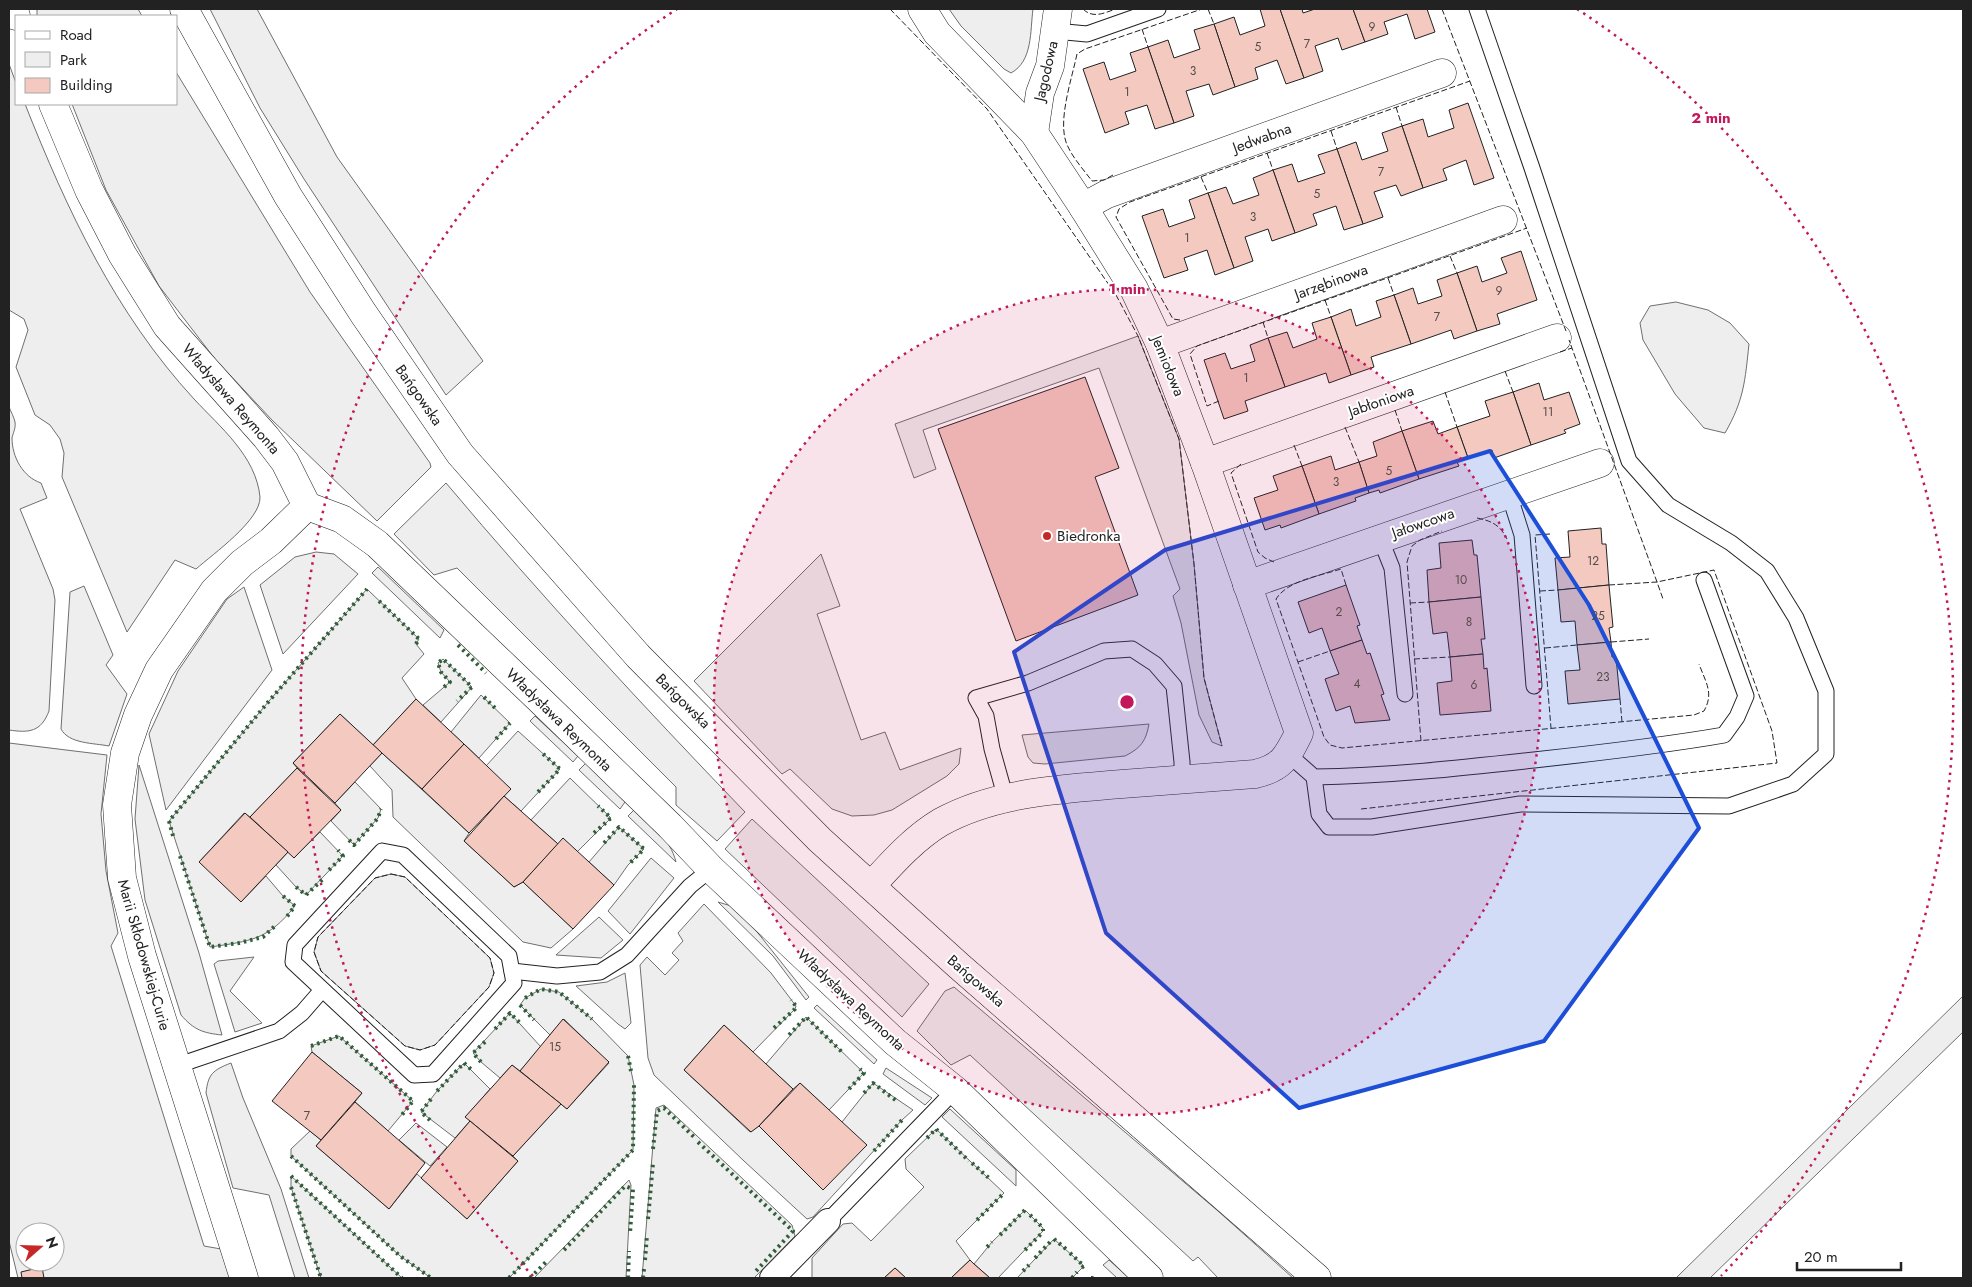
<svg xmlns="http://www.w3.org/2000/svg" width="1972" height="1287" font-family="Jost,sans-serif">
  <rect width="100%" height="100%" fill="#fff"/>
  <g fill="#eee" stroke="#6f6f6f" fill-rule="evenodd">
    <path d="M37 9H138L142 16H37Z"/>
    <path d="M210 9H257L337 157 483 361 446 395 304 179 260 108Z"/>
    <path d="M949 9H1033C1030 31 1033 61 1011 73L1004 69 961 26Z"/>
    <path d="M9 64 16 83V104H25C67 210 115 313 194 399 220 427 256 456 260 497 261 520 213 554 196 569L175 560 127 632 62 477 64 453 60 439 50 425 35 415 16 367 28 330 24 319 9 310Z"/>
    <path d="M176 72 310 292 430 463 431 467 377 521 272 420 215 359 159 286 106 190 72 104H176Z"/>
    <path d="M1676 302 1708 310 1730 323 1749 344C1745 381 1744 400 1725 433L1704 428 1675 394 1643 340 1640 323 1650 306Z"/>
    <path d="M1138 336 1179 439 1194 564 1204 678 1222 746 1212 742 1199 715 1181 623 1173 596 1180 589 1099 368 923 430 936 469 914 478 895 424Z"/>
    <path d="M9 407C11 412 14 417 15 422 16 428 13 433 12 438 12 457 23 477 41 483L47 498 20 509 53 589 55 600 49 711C41 732 29 733 9 730Z"/>
    <path d="M446 483C542 597 642 705 745 812L717 841 676 805V787L457 568 434 575 394 534Z"/>
    <path d="M316 552 334 554 358 574 283 654 260 585 295 557Z"/>
    <path d="M821 554 840 606 817 614 861 740 885 732 900 770 961 748 959 764 947 776 892 810 874 815 852 816 832 809 790 769 782 774 694 681Z"/>
    <path d="M378 567 444 630 440 638 372 573Z"/>
    <path d="M84 586 113 655 106 665 127 694 109 746C94 743 69 744 61 729L70 592Z"/>
    <path d="M244 587 272 670 166 810 149 734 178 671 227 599Z"/>
    <path d="M367 589 419 639 416 644 424 654 402 678 416 699 373 745 340 714 293 763 297 768 250 817 244 813 200 861 241 902 266 876 283 896 295 906C268 940 251 941 210 947L169 821 269 701Z"/>
    <path d="M443 659 472 687 441 722 423 705 450 682 441 672 438 663Z"/>
    <path d="M481 695 510 723 479 758 451 732Z"/>
    <path d="M535 716 578 756 573 762 530 721Z"/>
    <path d="M1149 724C1146 741 1141 748 1125 756L1045 764 1033 763 1028 757 1022 735Z"/>
    <path d="M518 731 560 769 521 811 504 796 486 766Z"/>
    <path d="M9 743 107 755 101 814 106 871 118 933 111 946 204 1246 221 1249 230 1278H18L9 1241ZM25 1232H55V1262H25Z"/>
    <path d="M382 753 469 833 464 841 514 887 523 882 573 929 551 948 523 942 393 817 392 790 370 766Z"/>
    <path d="M587 762 625 802 620 809 579 770Z"/>
    <path d="M139 765 199 953 222 1035C203 1033 194 1030 181 1015L145 900 135 819Z"/>
    <path d="M570 778 611 818 577 852 558 844 531 820Z"/>
    <path d="M355 782 381 809 378 818 354 845 331 821 341 810 335 803Z"/>
    <path d="M634 810C652 826 670 838 676 862L628 816Z"/>
    <path d="M752 819 929 984 902 1017 725 849Z"/>
    <path d="M619 827 644 849 628 865 614 885 589 862Z"/>
    <path d="M320 832 343 856 306 895 296 887 276 865 288 852 294 858Z"/>
    <path d="M651 858 674 878 630 934 608 911Z"/>
    <path d="M391 874 405 877 490 958 494 973 489 987 435 1045 420 1050 405 1046 321 971 314 952 318 937 375 878Z"/>
    <path d="M718 902 738 908 809 997 806 1000 773 956Z"/>
    <path d="M704 904 771 973 796 1006 795 1009 753 1052 724 1025 684 1070 750 1132 759 1126 823 1190 842 1122 873 1083 913 1110 902 1120 813 1217 807 1219 744 1161 654 1075 648 1058 640 965 647 957 665 975 679 960 672 953 683 941 678 933Z"/>
    <path d="M599 917 623 940 601 958 556 955Z"/>
    <path d="M254 957 230 991 262 1023 235 1032 214 964 218 961Z"/>
    <path d="M625 973 631 1023 625 1029 618 1024 576 986 607 982Z"/>
    <path d="M954 987 1218 1211 1293 1278H1218L1198 1257 1193 1261 970 1055 951 1065 917 1031 945 991Z"/>
    <path d="M541 989 559 992 592 1019 628 1056 634 1085 633 1150 509 1278H431L400 1256 291 1156V1149L310 1131 321 1140 316 1146 389 1209 417 1174 467 1219 518 1161 513 1156 561 1104 567 1109 609 1063 564 1019 550 1035 520 1005 525 998Z"/>
    <path d="M1963 996V1032L1710 1278H1676Z"/>
    <path d="M817 1005 877 1060 874 1064 814 1008Z"/>
    <path d="M510 1013 541 1047 520 1071 512 1065 500 1078 481 1062 473 1053Z"/>
    <path d="M806 1017 864 1073 829 1110 800 1083 793 1089 766 1064Z"/>
    <path d="M339 1036 413 1101 388 1131 355 1102 362 1093 312 1052 311 1046Z"/>
    <path d="M231 1063 243 1098 281 1189 309 1278H295L269 1195 233 1188 206 1093C208 1074 213 1070 231 1063Z"/>
    <path d="M464 1063 490 1089 466 1117 470 1121 455 1138 421 1112 437 1091Z"/>
    <path d="M886 1068 932 1098 925 1105 883 1074Z"/>
    <path d="M664 1105 792 1225 795 1236 754 1278H642L656 1108Z"/>
    <path d="M950 1109 1016 1170V1186L942 1117Z"/>
    <path d="M416 1123 447 1147 430 1166 399 1140Z"/>
    <path d="M936 1129 1004 1193 956 1241 970 1260 951 1278H906L895 1268 884 1278H812V1258L843 1224 852 1223 871 1241 924 1187 906 1169 905 1159Z"/>
    <path d="M291 1176 402 1278H321L291 1187Z"/>
    <path d="M629 1180 631 1185 626 1278H534Z"/>
    <path d="M1025 1210 1043 1228V1231L998 1278H990L974 1264 992 1242Z"/>
    <path d="M1054 1239 1084 1266 1072 1278H1017Z"/>
    <path d="M1109 1260 1129 1278H1117L1103 1265Z"/>
  </g>
  <g fill="#f3c9c0" stroke="#222">
    <path d="M1260 9H1280L1304 78 1286 84 1277 60 1255 68 1258 79 1235 87 1214 24 1234 17 1240 35 1265 26Z"/>
    <path d="M1280 9H1302L1303 13 1315 9H1353L1365 42 1342 50 1338 38 1315 46 1323 71 1304 78Z"/>
    <path d="M1353 9H1427L1435 32 1415 39 1407 14 1384 22 1388 34 1365 42Z"/>
    <path d="M1214 24 1235 87 1213 95 1209 84 1186 91 1194 116 1174 123 1148 47 1168 40 1174 58 1200 49 1194 30Z"/>
    <path d="M1148 47 1174 123 1155 129 1147 105 1125 112 1129 124 1105 133 1083 69 1104 62 1110 80 1136 71 1130 53Z"/>
    <path d="M1468 103 1494 178 1474 185 1466 160 1443 169 1447 180 1423 188 1402 126 1423 119 1428 137 1454 128 1449 110Z"/>
    <path d="M1402 126 1423 188 1401 196 1396 185 1374 192 1383 217 1363 224 1337 149 1356 142 1362 160 1388 151 1382 133Z"/>
    <path d="M1337 149 1363 224 1344 230 1336 206 1313 214 1317 225 1295 233 1273 170 1292 164 1298 182 1325 173 1318 155Z"/>
    <path d="M1273 170 1295 233 1272 241 1268 229 1245 237 1253 261 1234 268 1208 193 1226 187 1233 204 1259 195 1253 178Z"/>
    <path d="M1208 193 1234 268 1215 275 1207 250 1184 258 1188 270 1164 278 1142 216 1163 209 1169 227 1195 218 1189 200Z"/>
    <path d="M1521 251 1537 300 1497 314 1500 324 1477 331 1457 273 1477 266 1482 282 1507 273 1501 258Z"/>
    <path d="M1457 273 1477 331 1454 339 1451 330 1411 344 1394 295 1413 288 1418 304 1442 296 1437 280Z"/>
    <path d="M1394 295 1411 344 1371 357 1374 367 1351 375 1331 317 1351 309 1356 326 1381 317 1376 301Z"/>
    <path d="M1331 317 1351 375 1329 383 1326 373 1285 387 1268 338 1287 332 1293 348 1317 339 1312 323Z"/>
    <path d="M1268 338 1285 387 1245 401 1248 411 1224 419 1204 360 1225 353 1231 369 1255 361 1250 345Z"/>
    <path d="M1085 377 1119 468 1095 477 1138 595 1016 641 938 429Z"/>
    <path d="M1539 383 1544 400 1569 392 1580 424 1564 430 1566 433 1531 445 1513 392Z"/>
    <path d="M1513 392 1531 445 1494 458 1492 450 1468 458 1457 427 1490 416 1485 401Z"/>
    <path d="M1433 421 1438 434 1457 427 1468 458 1457 462 1459 466 1419 479 1402 431Z"/>
    <path d="M1402 431 1419 479 1380 493 1379 490 1369 493 1359 462 1377 456 1373 442Z"/>
    <path d="M1331 456 1335 470 1359 462 1369 493 1355 498 1356 501 1319 514 1302 466Z"/>
    <path d="M1302 466 1319 514 1281 528 1280 525 1265 530 1254 498 1278 490 1273 476Z"/>
    <path d="M1601 528 1602 544H1606L1609 585 1558 590 1555 558 1570 557 1568 531Z"/>
    <path d="M1472 540 1474 555H1477L1481 597 1429 602 1427 570 1441 568 1439 543Z"/>
    <path d="M1346 585 1360 625 1357 626 1362 640 1330 651 1322 628 1309 633 1298 602Z"/>
    <path d="M1609 585 1613 627 1609 628 1611 642 1577 645 1575 621 1561 622 1558 590Z"/>
    <path d="M1481 597 1485 639H1481L1483 654 1450 657 1447 632 1433 634 1429 602Z"/>
    <path d="M1362 640 1367 654 1370 653 1384 694 1381 695 1390 720 1355 723 1350 706 1336 711 1325 679 1339 674 1330 651Z"/>
    <path d="M1611 642 1612 657H1616L1620 699 1568 704 1565 671 1580 670 1577 645Z"/>
    <path d="M1483 654 1484 669 1487 668 1491 711 1440 715 1437 683 1452 681 1450 657Z"/>
    <path d="M416 699 464 744 422 789 373 745Z"/>
    <path d="M340 714 382 753 335 803 293 763Z"/>
    <path d="M464 744 511 789 469 833 422 789Z"/>
    <path d="M297 768 341 810 294 858 250 817Z"/>
    <path d="M504 796 558 844 523 882 514 887 464 841Z"/>
    <path d="M245 813 288 852 241 902 199 862Z"/>
    <path d="M563 838 614 885 573 929 523 882Z"/>
    <path d="M563 1019 609 1062 567 1109 520 1071Z"/>
    <path d="M724 1025 793 1089 759 1126 751 1132 684 1070Z"/>
    <path d="M312 1052 362 1093 321 1140 272 1101Z"/>
    <path d="M512 1065 561 1104 513 1156 465 1117Z"/>
    <path d="M800 1083 867 1145 823 1190 759 1126Z"/>
    <path d="M355 1102 425 1163 389 1209 316 1146Z"/>
    <path d="M470 1121 518 1161 467 1219 421 1178Z"/>
    <path d="M970 1260 974 1264 990 1278H951Z"/>
    <path d="M42 1267 44 1278H22L21 1272Z"/>
    <path d="M895 1268 906 1278H884Z"/>
  </g>
  <g fill="none" stroke-linecap="round" stroke-linejoin="round">
    <g stroke="#222" stroke-width="17">
      <g id="service">
        <path d="M1055 31 1087 34 1158 9"/>
        <path d="M1509 494 1522 535 1534 686"/>
        <path d="M1380 538 1392 568 1405 694"/>
        <path d="M1288 754 1314 777C1387 776 1461 768 1534 760 1598 753 1661 746 1724 735L1737 717 1746 696 1704 580"/>
        <path d="M1314 777 1319 814 1329 827H1372L1520 804 1729 806 1793 784 1826 754V691L1796 618 1767 571 1731 543 1668 505 1629 461 1532 168 1477 9"/>
        <path d="M1006 799 992 749 986 716 976 698 1028 683 1104 651 1132 649 1155 664 1174 686 1182 762V779"/>
        <path d="M382 851 403 855 509 956 514 983 433 1074 414 1075 293 962 295 945Z"/>
        <path d="M512 971 557 976 600 972 627 955 690 886 711 869"/>
        <path d="M176 1066 279 1031 302 1013 322 990"/>
        <path d="M828 1221 955 1090"/>
      </g>
    </g>
    <g stroke="#222" stroke-width="26">
      <path id="pedestrian" d="M772 1278 828 1221"/>
    </g>
    <g stroke="#222" stroke-width="29">
      <g id="minor">
        <path d="M13 9 16 16"/>
        <path d="M53 104 89 190 122 254 167 326 266 437 285 462 307 506 342 519 377 544 541 701 670 826 711 869 895 1042 955 1090 1149 1278"/>
        <path d="M1034 133 1040 93 1050 66 1058 9"/>
        <path d="M1083 207 1107 194 1442 73"/>
        <path d="M1160 344 1503 220"/>
        <path d="M1205 463 1557 338"/>
        <path d="M1247 585 1600 463"/>
        <path d="M871 886C892 863 914 838 941 822 995 792 1062 789 1122 784 1166 781 1210 777 1255 774 1282 768 1287 757 1299 733L1205 463 1160 344 1134 289 1083 207 1034 133 937 33 922 9"/>
        <path d="M244 1278 142 956 122 878 117 805 125 753 138 715 159 670 214 591 242 563 271 541 307 506"/>
      </g>
    </g>
    <g stroke="#222" stroke-width="29">
      <path id="tertiary" d="M184 9 288 196 363 313 460 454 638 656 820 840 959 966 1317 1278"/>
    </g>
    <use href="#service" stroke="#fff" stroke-width="15"/>
    <use href="#pedestrian" stroke="#fff" stroke-width="24"/>
    <use href="#minor" stroke="#fff" stroke-width="28"/>
    <use href="#tertiary" stroke="#fff" stroke-width="28"/>
    <g stroke="#2f5e38" stroke-width="4" stroke-dasharray="2.5 4" stroke-linecap="butt">
      <path d="M379 601 419 639 416 644"/>
      <path d="M458 645 486 673"/>
      <path d="M444 687 450 682 441 672 438 663 443 659 472 687 457 701"/>
      <path d="M484 697 496 709"/>
      <path d="M496 739 510 723"/>
      <path d="M538 792 560 769 542 753"/>
      <path d="M594 833 611 818 598 806"/>
      <path d="M173 836 169 821 269 701 367 589"/>
      <path d="M349 840 354 845 378 818 381 809"/>
      <path d="M604 843 619 827 644 849 628 865"/>
      <path d="M180 856 210 947 239 943 263 937 276 925"/>
      <path d="M329 870 343 856 338 850"/>
      <path d="M296 887 306 895 324 878"/>
      <path d="M283 896 295 906 285 919"/>
      <path d="M525 998 541 989 559 992 592 1019"/>
      <path d="M520 1005 534 1020"/>
      <path d="M774 1028 795 1009 796 1006 791 1000"/>
      <path d="M495 1029 510 1013 521 1024"/>
      <path d="M789 1035 806 1017 843 1053"/>
      <path d="M311 1046 339 1036 413 1101 401 1116"/>
      <path d="M628 1056 631 1071"/>
      <path d="M481 1062 473 1053 488 1039"/>
      <path d="M849 1089 864 1073 860 1069"/>
      <path d="M437 1091 464 1063 473 1071"/>
      <path d="M864 1093 873 1083 898 1102"/>
      <path d="M431 1099 421 1112 432 1122"/>
      <path d="M927 1138 936 1129 969 1161"/>
      <path d="M698 1142 793 1231 756 1271"/>
      <path d="M653 1149 657 1111 664 1108 695 1138"/>
      <path d="M874 1151 902 1120"/>
      <path d="M291 1156 400 1256 431 1278"/>
      <path d="M972 1163 990 1179"/>
      <path d="M291 1176 402 1278"/>
      <path d="M291 1187 321 1278"/>
      <path d="M1030 1215 1043 1228V1231"/>
      <path d="M648 1219 653 1163"/>
      <path d="M977 1220 1004 1193"/>
      <path d="M1000 1235 1025 1210"/>
      <path d="M1054 1239 1066 1249"/>
      <path d="M987 1247 992 1242"/>
      <path d="M564 1250 625 1186 633 1189 630 1234"/>
      <path d="M1025 1250 1041 1234"/>
      <path d="M1070 1253 1084 1266 1080 1269"/>
      <path d="M1035 1258 1050 1242"/>
      <path d="M645 1260 647 1235"/>
      <path d="M1023 1271 1029 1265"/>
      <path d="M509 1278 633 1150 634 1085"/>
      <path d="M530 1278 546 1262"/>
      <path d="M628 1278 629 1251"/>
      <path d="M643 1278 644 1269"/>
      <path d="M750 1278V1277"/>
      <path d="M1072 1278 1077 1272"/>
      <path d="M1091 1278H1095"/>
    </g>
    <g stroke="#222" stroke-width="1" stroke-dasharray="6 2.5" stroke-linecap="butt">
      <path d="M890 9 987 109 1116 295 1138 336 1179 439 1194 564 1204 678 1222 746"/>
      <path d="M1083 9C1092 18 1102 14 1113 10"/>
      <path d="M1208 9 1214 24"/>
      <path d="M1442 9 1566 331"/>
      <path d="M1142 29 1148 47"/>
      <path d="M1396 107 1402 126"/>
      <path d="M1331 131 1337 149"/>
      <path d="M1267 153 1273 170"/>
      <path d="M1113 175 1104 180 1092 181C1083 169 1071 156 1066 142 1058 119 1072 78 1077 54L1085 49 1202 9"/>
      <path d="M1201 177 1208 193"/>
      <path d="M1450 256 1457 273"/>
      <path d="M1388 278 1394 295"/>
      <path d="M1325 300 1331 317"/>
      <path d="M1180 320 1173 319 1116 217 1119 209 1130 202 1470 81"/>
      <path d="M1263 322 1268 338"/>
      <path d="M1560 352 1572 348"/>
      <path d="M1505 371 1513 392"/>
      <path d="M1445 392 1457 427"/>
      <path d="M1219 401 1207 406 1190 354 1197 346 1527 228"/>
      <path d="M1395 410 1402 431"/>
      <path d="M1345 427 1359 462"/>
      <path d="M1294 445 1302 466"/>
      <path d="M1241 464 1231 473 1258 552 1265 558 1274 562"/>
      <path d="M1477 518C1492 521 1500 525 1507 539"/>
      <path d="M1550 534 1535 535 1551 728"/>
      <path d="M1346 585 1341 569C1320 576 1288 580 1276 599L1324 737 1330 745 1342 748 1694 715 1704 711C1714 693 1706 683 1699 664"/>
      <path d="M1609 585 1657 582 1663 599"/>
      <path d="M1540 591 1558 590"/>
      <path d="M1410 603 1429 602"/>
      <path d="M1611 642 1649 639"/>
      <path d="M1545 648 1577 645"/>
      <path d="M1414 659 1450 657"/>
      <path d="M1298 662 1330 651"/>
      <path d="M1620 699 1622 722"/>
      <path d="M1421 741 1407 562 1412 546 1420 540 1442 531"/>
      <path d="M1361 809 1777 763 1772 731 1714 570 1657 582 1569 340"/>
      <path d="M391 874 405 877 490 958 494 973 489 987 435 1045 420 1050 405 1046 321 971 314 952 318 937 375 878Z"/>
    </g>
  </g>
  <path fill="#1d4ed8" fill-opacity="0.2" stroke="#1d4ed8" stroke-width="4" stroke-linejoin="round" d="M1490 451 1589 605 1699 828 1544 1041 1299 1108 1106 933 1014 652 1165 550Z"/>
  <circle cx="1127" cy="702" r="413" fill="#c2185b" fill-opacity=".12"/>
  <g fill="none" stroke="#c2185b" stroke-width="2.5" stroke-dasharray="2.5 5">
    <circle cx="1127" cy="702" r="413"/>
    <path d="M533 1276A826 826 0 0 1 677 9M1577 9A826 826 0 0 1 1721 1276"/>
  </g>
  <circle fill="#c62828" stroke="#fff" stroke-width="2" cx="1047" cy="536" r="5"/>
  <g text-anchor="middle" dominant-baseline="central" stroke-width="4" stroke-linejoin="round" paint-order="stroke">
    <g font-size="12" fill="#564c4a">
      <text x="1372" y="27">9</text>
      <text x="1307" y="44">7</text>
      <text x="1258" y="47">5</text>
      <text x="1193" y="71">3</text>
      <text x="1127" y="92">1</text>
      <text x="1381" y="172">7</text>
      <text x="1317" y="194">5</text>
      <text x="1253" y="217">3</text>
      <text x="1187" y="238">1</text>
      <text x="1499" y="291">9</text>
      <text x="1437" y="317">7</text>
      <text x="1246" y="378">1</text>
      <text x="1548" y="412">11</text>
      <text x="1389" y="471">5</text>
      <text x="1336" y="482">3</text>
      <text x="1593" y="561">12</text>
      <text x="1461" y="580">10</text>
      <text x="1339" y="612">2</text>
      <text x="1598" y="616">25</text>
      <text x="1469" y="622">8</text>
      <text x="1603" y="677">23</text>
      <text x="1357" y="684">4</text>
      <text x="1474" y="685">6</text>
      <text x="555" y="1047">15</text>
      <text x="307" y="1116">7</text>
    </g>
    <g font-size="15" fill="#222" stroke="#fff">
      <text transform="translate(1046 71) rotate(-77)">Jagodowa</text>
      <text transform="translate(1262 138) rotate(-20)">Jedwabna</text>
      <text transform="translate(1331 282) rotate(-20)">Jarzębinowa</text>
      <text transform="translate(1168 366) rotate(68)">Jemiołowa</text>
      <text transform="translate(419 395) rotate(55)">Bańgowska</text>
      <text transform="translate(231 399) rotate(49)">Władysława Reymonta</text>
      <text transform="translate(1381 401) rotate(-19)">Jabłoniowa</text>
      <text transform="translate(1423 523) rotate(-19)">Jałowcowa</text>
      <text transform="translate(683 701) rotate(45)">Bańgowska</text>
      <text transform="translate(559 720) rotate(44)">Władysława Reymonta</text>
      <text transform="translate(144 955) rotate(74)">Marii Skłodowskiej-Curie</text>
      <text transform="translate(976 981) rotate(41)">Bańgowska</text>
      <text transform="translate(851 1000) rotate(43)">Władysława Reymonta</text>
    </g>
    <g font-size="15" fill="#222" stroke="#fff" text-anchor="start">
      <text x="1057" y="536">Biedronka</text>
    </g>
  </g>
  <circle cx="1127" cy="702" r="8" fill="#c2185b" stroke="#fff" stroke-width="2.5"/>
  <g font-size="15" text-anchor="middle" font-weight="bold" fill="#c2185b" stroke="#fff" stroke-width="4" stroke-linejoin="round" paint-order="stroke">
    <text x="1711" y="123">2 min</text>
    <text x="1127" y="294">1 min</text>
  </g>
  <rect width="1972" height="1287" fill="none" stroke="#222222" stroke-width="20"/>
  <rect x="15" y="15" width="162" height="90" fill="#ffffff" stroke="#a7a7a7"/>
  <rect x="25" y="31" width="25" height="8" fill="#ffffff" stroke="#a7a7a7"/>
  <text x="60" y="40" font-size="15" fill="#222222">Road</text>
  <rect x="25" y="52" width="25" height="15" fill="#eeeeee" stroke="#a7a7a7"/>
  <text x="60" y="65" font-size="15" fill="#222222">Park</text>
  <rect x="25" y="78" width="25" height="15" fill="#f3c9c0" stroke="#a7a7a7"/>
  <text x="60" y="90" font-size="15" fill="#222222">Building</text>
  <g transform="translate(40 1247) rotate(70)"><circle r="24" fill="#ffffff" stroke="#a7a7a7"/>
  <path d="M0-4L9 19L0 12L-9 19Z" fill="#c62828"/>
  <text y="-8" font-size="14" font-weight="bold" text-anchor="middle" fill="#222222">N</text>
  </g>
  <path d="M1797 1262v8h104v-8" fill="none" stroke="#222222" stroke-width="2.5"/>
  <text x="1804" y="1262" font-size="15" fill="#222222" stroke="#ffffff" stroke-width="4" paint-order="stroke">20 m</text>
</svg>
